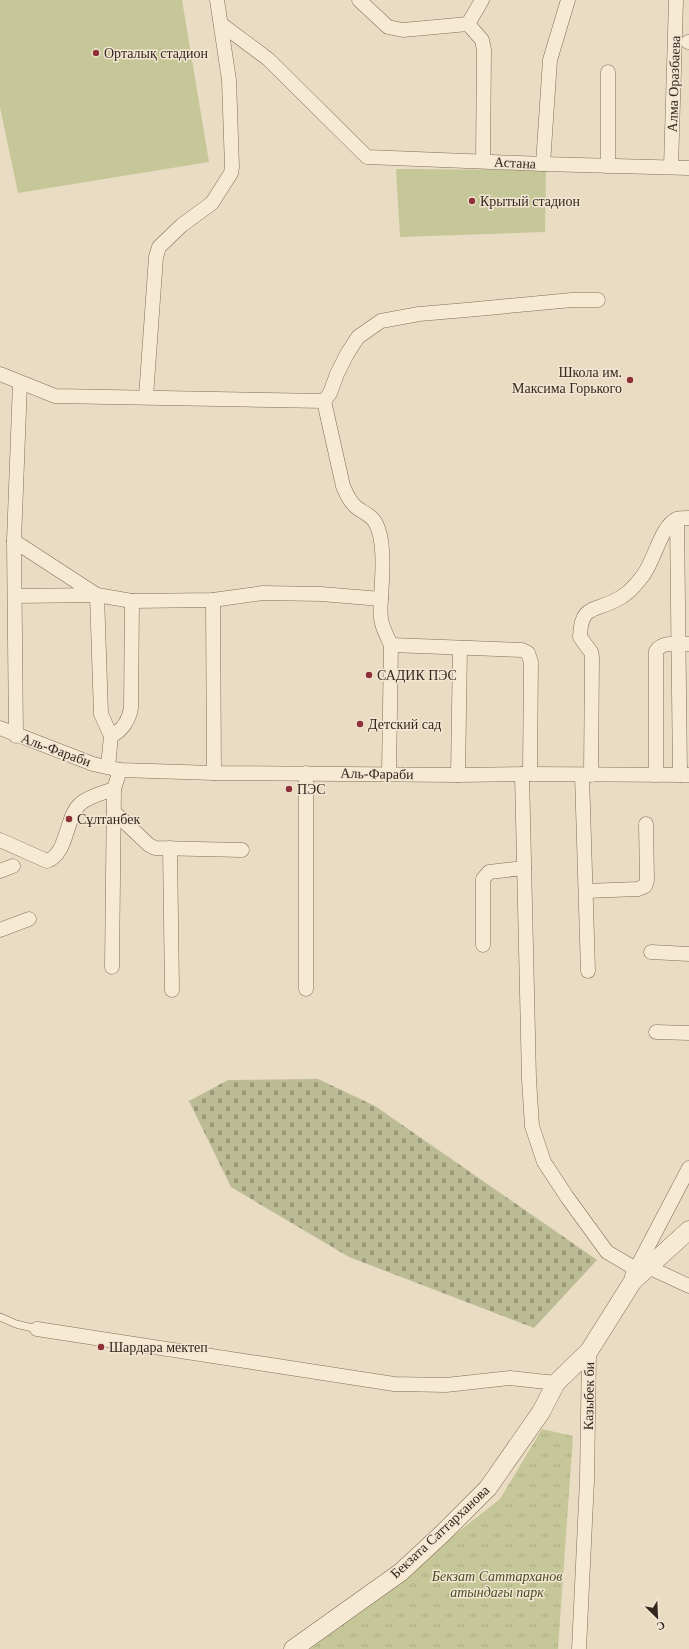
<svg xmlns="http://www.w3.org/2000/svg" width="689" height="1649" font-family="Georgia,serif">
  <defs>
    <pattern id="cemetery-stones" width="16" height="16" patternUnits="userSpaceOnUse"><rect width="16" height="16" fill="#bbbc96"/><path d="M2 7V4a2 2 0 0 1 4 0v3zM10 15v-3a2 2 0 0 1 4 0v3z" fill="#99997a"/></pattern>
    <pattern id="park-tufts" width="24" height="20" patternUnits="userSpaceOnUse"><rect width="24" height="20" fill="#c5c798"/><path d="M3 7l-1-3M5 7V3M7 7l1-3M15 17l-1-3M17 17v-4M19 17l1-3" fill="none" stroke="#aaab83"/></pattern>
  </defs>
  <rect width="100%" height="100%" fill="#eadbc3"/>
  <g fill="#c5c798">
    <path d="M0 0H182L209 162 18 193 0 107Z"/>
    <path d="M396 169 546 170 545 232 400 237Z"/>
  </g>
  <path fill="url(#cemetery-stones)" d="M318 1079 375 1106 597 1260 534 1328 349 1257 231 1187 189 1101 228 1080Z"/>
  <path fill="url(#park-tufts)" d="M542 1429 573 1436 558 1649H310L500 1499Z"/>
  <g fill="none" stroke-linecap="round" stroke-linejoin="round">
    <g stroke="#836d5b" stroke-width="8">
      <path id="service" d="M0 1317 16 1324 37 1329"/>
    </g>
    <g stroke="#836d5b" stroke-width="15">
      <g id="minor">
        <path d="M359 0 388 27 403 30 468 24"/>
        <path d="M482 0 468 24 482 40 484 50 483 161"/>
        <path d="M221 24 268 59 367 157 543 164 689 168"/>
        <path d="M688 42H689"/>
        <path d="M543 164 550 60 568 0"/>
        <path d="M608 166V72"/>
        <path d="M671 167 676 0"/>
        <path d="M0 374 55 396 324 401 330 393 337 374 347 354 358 337 381 321 419 314 466 310 572 300H598"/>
        <path d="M146 397 156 257 159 247 182 225 212 203 231 173 232 167 229 80 217 0"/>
        <path d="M324 401 343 486C346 493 349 501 356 507 362 512 371 515 375 522 386 540 382 578 381 599"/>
        <path d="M677 519 680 775"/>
        <path d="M14 541 97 595 132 601 213 600 263 593 321 594 381 599C379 621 382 626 391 645L389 774"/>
        <path d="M15 596 97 595 101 714 111 736 108 767"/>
        <path d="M213 600 214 773"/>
        <path d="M391 645 522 650 528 653 531 662 530 774"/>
        <path d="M0 728 93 764 120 770 214 773 458 775 530 774 689 775"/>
        <path d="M16 736 14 541 20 383"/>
        <path d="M111 736C122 731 129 720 131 708L132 601"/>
        <path d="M306 773V989"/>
        <path d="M522 774 529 1079 532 1126 544 1162 567 1197 607 1252 636 1269 689 1168"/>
        <path d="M458 775 460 648"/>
        <path d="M582 775 588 971"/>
        <path d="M591 775 592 657 591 652 580 637C581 604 594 612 616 600 625 596 635 586 641 578 654 564 660 526 677 519 680 518 686 518 689 518"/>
        <path d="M656 775V651C663 641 678 644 689 644"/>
        <path d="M114 812 149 845 155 848 242 850"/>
        <path d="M0 840 47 861C68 854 65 818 80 804 89 796 103 793 114 789"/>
        <path d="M170 848 172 990"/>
        <path d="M0 871 13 866"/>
        <path d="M586 891 638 889 645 886 647 880 646 824"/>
        <path d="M0 930 29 919"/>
        <path d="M483 945V879L489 872 524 868"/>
        <path d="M651 952 689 954"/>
        <path d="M112 967 114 789 120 770"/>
        <path d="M656 1032 689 1033"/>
        <path d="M648 1267 689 1286"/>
        <path d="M37 1329 394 1384 446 1385 510 1378 556 1383"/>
        <path d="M579 1649 587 1480 589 1351"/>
      </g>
    </g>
    <g stroke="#836d5b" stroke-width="19">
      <g id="tertiary">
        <path d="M633 1281 689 1230"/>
        <path d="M293 1649 401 1572 443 1533 488 1488 541 1412 556 1383 589 1351 633 1281 636 1269"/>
      </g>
    </g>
    <use href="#service" stroke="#f6ead5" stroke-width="7"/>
    <use href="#minor" stroke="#f6ead5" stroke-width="14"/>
    <use href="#tertiary" stroke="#f6ead5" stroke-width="18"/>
  </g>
  <g fill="#8d3038" stroke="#f2e6d2" stroke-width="1.5">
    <circle cx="96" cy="53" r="4"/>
    <circle cx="472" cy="201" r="4"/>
    <circle cx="630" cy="380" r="4"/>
    <circle cx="369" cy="675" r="4"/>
    <circle cx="360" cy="724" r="4"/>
    <circle cx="289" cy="789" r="4"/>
    <circle cx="69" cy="819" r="4"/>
    <circle cx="101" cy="1347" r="4"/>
  </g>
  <g text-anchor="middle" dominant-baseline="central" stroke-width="3" stroke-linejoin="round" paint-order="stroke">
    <g font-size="14" fill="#34271e" stroke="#f2e6d2" text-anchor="start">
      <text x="104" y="53">Орталық стадион</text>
      <text x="480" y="201">Крытый стадион</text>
      <text x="622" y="372" text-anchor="end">Школа им.<tspan x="622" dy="16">Максима Горького</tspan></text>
      <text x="377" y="675">САДИК ПЭС</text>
      <text x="368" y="724">Детский сад</text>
      <text x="297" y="789">ПЭС</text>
      <text x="77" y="819">Сұлтанбек</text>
      <text x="109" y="1347">Шардара мектеп</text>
    </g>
    <g font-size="14" fill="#34271e" stroke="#f2e6d2">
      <text transform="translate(674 84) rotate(-88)">Алма Оразбаева</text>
      <text transform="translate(515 163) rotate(3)">Астана</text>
      <text transform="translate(56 750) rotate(20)">Аль-Фараби</text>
      <text transform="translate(377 774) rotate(1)">Аль-Фараби</text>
      <text transform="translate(589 1396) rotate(-89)">Казыбек би</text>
      <text transform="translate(440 1532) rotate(-43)">Бекзата Саттарханова</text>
    </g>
    <g font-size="14" font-style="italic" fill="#484f26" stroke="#f2e6d2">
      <text x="497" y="1576">Бекзат Саттарханов<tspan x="497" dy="16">атындағы парк</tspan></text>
    </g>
  </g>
  <g transform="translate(657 1617) rotate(156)" stroke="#f2e6d2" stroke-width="3" paint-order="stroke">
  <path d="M0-3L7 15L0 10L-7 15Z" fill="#34271e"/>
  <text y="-6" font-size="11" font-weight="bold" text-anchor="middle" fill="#34271e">С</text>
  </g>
</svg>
